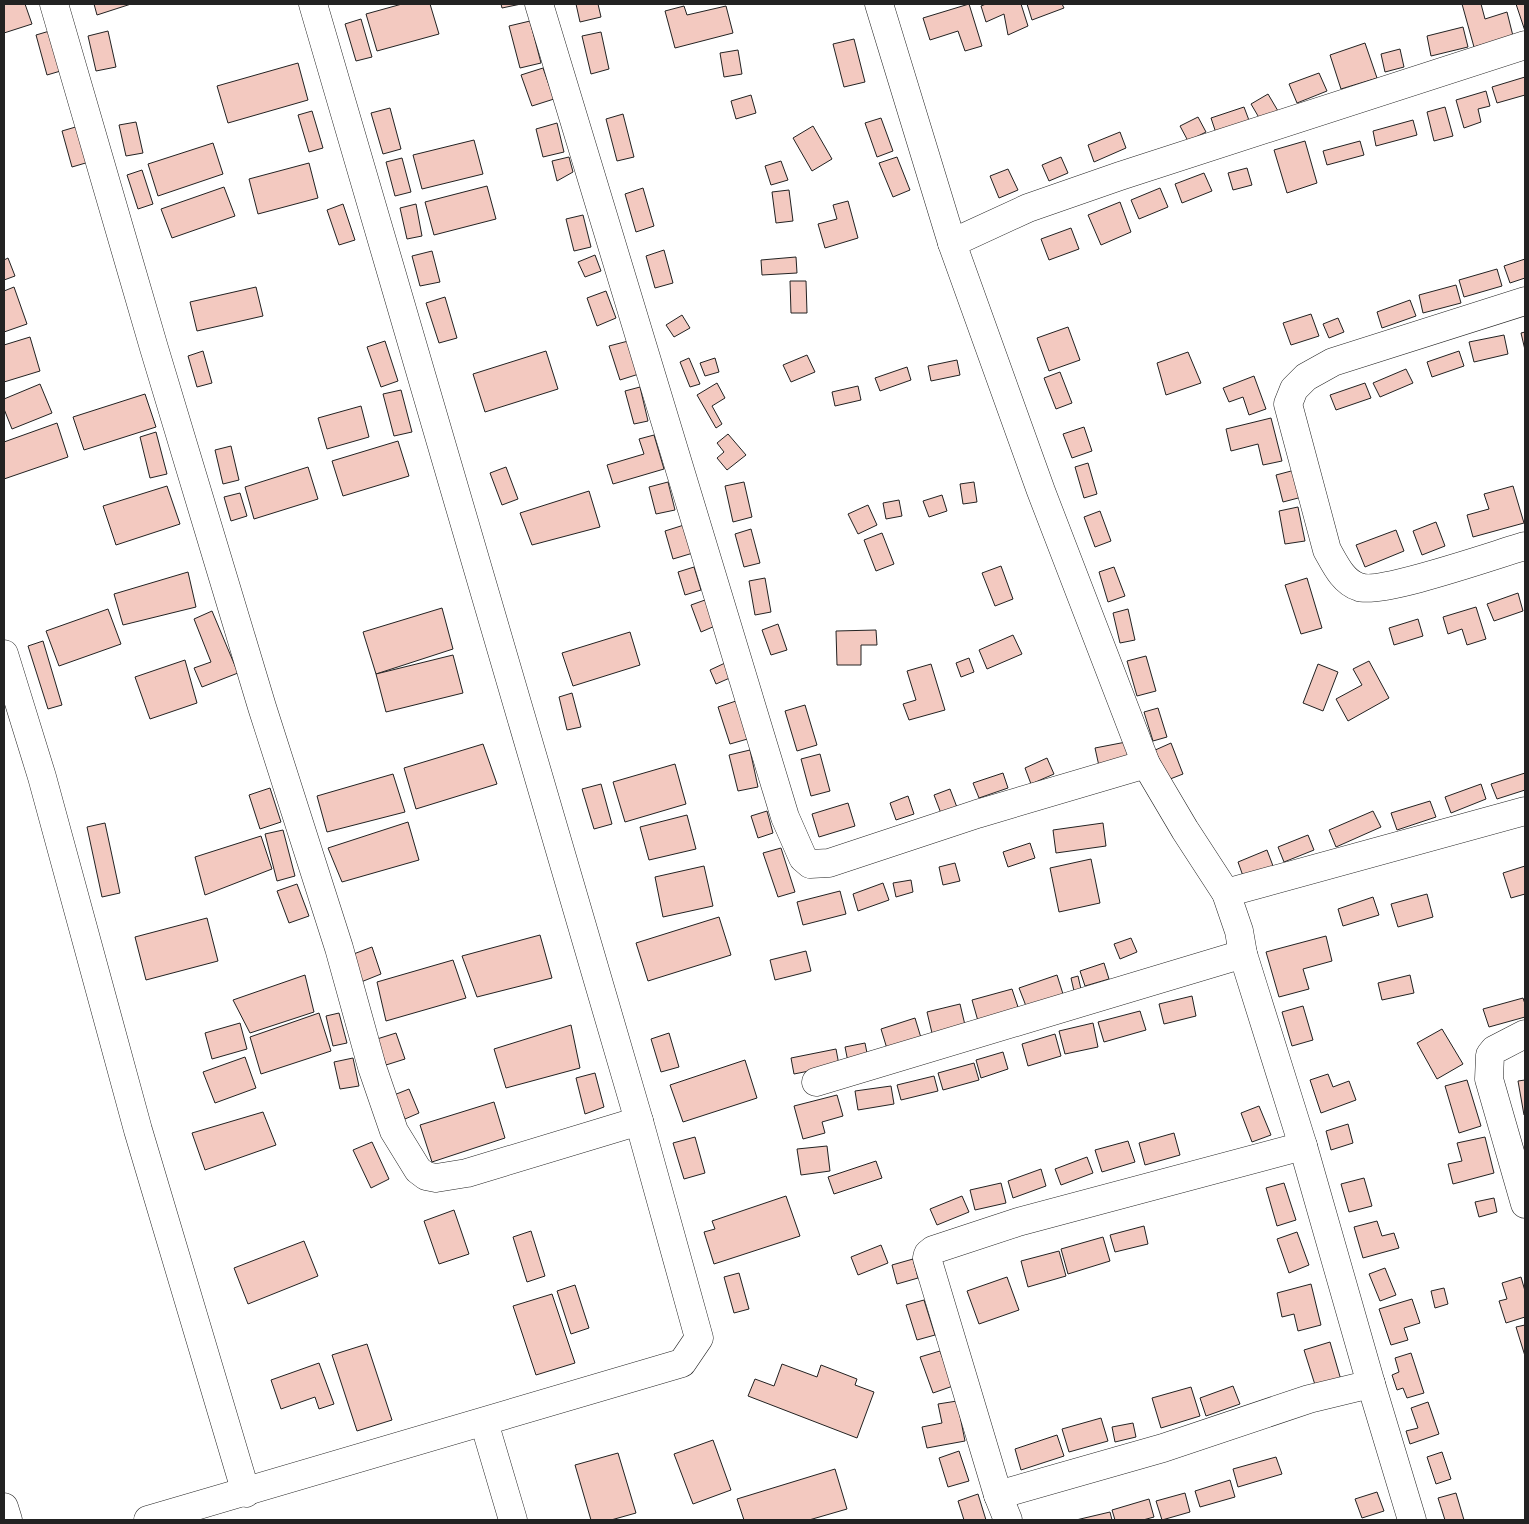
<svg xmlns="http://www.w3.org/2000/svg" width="1529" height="1524" font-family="'Fira Sans',sans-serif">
  <rect width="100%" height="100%" fill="#fff"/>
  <g fill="#f3c9c0" stroke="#222">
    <path d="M4 4H25L32 24 4 33Z"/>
    <path d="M94 4H131L97 15Z"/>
    <path d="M402 4H430L439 34 377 51 366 14Z"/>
    <path d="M501 4H521L502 8Z"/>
    <path d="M576 4H598L601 17 580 22Z"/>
    <path d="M969 4 982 46 965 51 958 31 930 40 923 18Z"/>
    <path d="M986 4H1021L1028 26 1008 35 1004 14 986 22 981 6Z"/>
    <path d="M1027 4H1062L1064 8 1032 20Z"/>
    <path d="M1462 4H1481L1485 19 1507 12 1513 36 1474 47Z"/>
    <path d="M1516 4H1525V31Z"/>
    <path d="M684 6 687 15 726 6 733 33 675 48 665 11Z"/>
    <path d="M361 19 372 57 356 61 345 24Z"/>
    <path d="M530 21 541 63 520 68 509 26Z"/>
    <path d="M1463 27 1468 47 1431 56 1427 36Z"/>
    <path d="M53 30 64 70 47 75 36 35Z"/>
    <path d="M108 31 116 67 96 71 88 36Z"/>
    <path d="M601 32 609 69 591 74 582 36Z"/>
    <path d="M854 39 865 82 844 87 833 44Z"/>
    <path d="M1365 43 1377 78 1341 89 1330 55Z"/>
    <path d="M1400 49 1404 67 1385 72 1381 54Z"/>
    <path d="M738 50 742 74 724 77 720 53Z"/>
    <path d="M298 63 308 100 228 123 217 86Z"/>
    <path d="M543 68 554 99 532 106 521 75Z"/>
    <path d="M1319 73 1327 91 1297 103 1289 84Z"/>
    <path d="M1525 77V95L1497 103 1492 87Z"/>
    <path d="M1486 91 1490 106 1478 109 1481 122 1464 128 1456 100Z"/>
    <path d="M1268 94 1278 111 1261 121 1251 104Z"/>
    <path d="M751 95 756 113 736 119 731 101Z"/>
    <path d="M1244 107 1250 123 1217 136 1211 118Z"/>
    <path d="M1445 107 1453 136 1434 141 1427 112Z"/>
    <path d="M390 108 401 149 383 154 371 113Z"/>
    <path d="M312 111 323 148 309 152 298 115Z"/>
    <path d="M623 114 634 157 617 161 606 119Z"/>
    <path d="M1198 117 1206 132 1188 141 1180 126Z"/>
    <path d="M881 118 893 151 877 157 865 123Z"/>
    <path d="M1413 120 1417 135 1376 146 1373 131Z"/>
    <path d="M136 122 143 153 126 156 119 125Z"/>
    <path d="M557 123 564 152 543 157 536 129Z"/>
    <path d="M79 126 89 162 72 167 62 131Z"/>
    <path d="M813 126 832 159 812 171 793 138Z"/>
    <path d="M1120 132 1126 148 1094 162 1088 145Z"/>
    <path d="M474 140 483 174 422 189 413 155Z"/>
    <path d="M1305 141 1317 183 1287 193 1274 150Z"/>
    <path d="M1360 141 1364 155 1327 165 1323 151Z"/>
    <path d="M213 143 223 174 158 196 148 164Z"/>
    <path d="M569 157 573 172 557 181 552 161Z"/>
    <path d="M897 157 910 190 893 197 879 163Z"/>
    <path d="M1061 157 1068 173 1049 181 1042 165Z"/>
    <path d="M402 158 411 192 395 196 386 162Z"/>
    <path d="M781 161 788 180 771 185 765 166Z"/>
    <path d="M309 163 318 198 258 214 249 179Z"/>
    <path d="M1247 168 1252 185 1233 190 1228 173Z"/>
    <path d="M1008 169 1018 190 999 198 990 176Z"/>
    <path d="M142 170 153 204 138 209 127 175Z"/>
    <path d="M1204 173 1212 191 1182 203 1175 184Z"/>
    <path d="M487 186 496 219 434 235 425 202Z"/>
    <path d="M224 187 235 216 172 238 161 209Z"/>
    <path d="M643 188 654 226 636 232 625 194Z"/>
    <path d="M1160 188 1168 207 1139 219 1131 200Z"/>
    <path d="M789 190 793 221 776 223 772 192Z"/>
    <path d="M848 201 858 238 825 248 818 224 837 219 833 205Z"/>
    <path d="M1120 202 1131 232 1101 245 1088 215Z"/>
    <path d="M343 204 355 240 339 245 327 210Z"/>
    <path d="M416 204 422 236 407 239 400 208Z"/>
    <path d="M583 215 591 247 574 251 566 219Z"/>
    <path d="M1071 228 1079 249 1049 260 1041 239Z"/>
    <path d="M664 250 673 283 655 288 646 256Z"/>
    <path d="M432 251 440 282 420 286 412 256Z"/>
    <path d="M595 255 601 271 585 277 578 262Z"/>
    <path d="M796 257 797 273 762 275 761 260Z"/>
    <path d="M8 258 15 276 4 280V260Z"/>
    <path d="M1525 259V278L1510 283 1504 266Z"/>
    <path d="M1497 269 1502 286 1464 297 1459 280Z"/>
    <path d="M790 281H806L807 313H791Z"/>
    <path d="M1456 285 1461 303 1423 313 1419 295Z"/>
    <path d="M14 287 27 324 4 332V291Z"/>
    <path d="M256 287 263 316 197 331 190 302Z"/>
    <path d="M606 291 616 318 597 326 587 298Z"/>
    <path d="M445 297 457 338 439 343 426 303Z"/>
    <path d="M1410 300 1416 316 1382 328 1377 312Z"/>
    <path d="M1311 314 1319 336 1291 345 1283 323Z"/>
    <path d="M682 315 690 328 674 337 666 325Z"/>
    <path d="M1338 318 1344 332 1329 338 1323 324Z"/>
    <path d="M1068 327 1080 360 1049 371 1037 338Z"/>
    <path d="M1525 332V350L1521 333Z"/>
    <path d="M1504 335 1508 354 1474 362 1469 342Z"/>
    <path d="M30 337 40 371 4 382V345Z"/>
    <path d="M632 340 642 373 620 380 609 346Z"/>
    <path d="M385 341 398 381 381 387 367 347Z"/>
    <path d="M203 351 212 383 197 387 188 356Z"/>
    <path d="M546 351 558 389 485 412 473 374Z"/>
    <path d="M1459 351 1464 366 1432 377 1427 362Z"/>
    <path d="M1188 352 1201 383 1166 395 1157 363Z"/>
    <path d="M807 355 815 372 791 382 783 365Z"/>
    <path d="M689 358 700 384 690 387 680 362Z"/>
    <path d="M715 358 719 372 705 376 700 363Z"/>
    <path d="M957 360 960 375 931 381 928 366Z"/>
    <path d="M907 367 911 380 880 391 875 378Z"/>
    <path d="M1406 369 1413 383 1380 397 1373 383Z"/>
    <path d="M1060 372 1072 403 1056 409 1044 378Z"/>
    <path d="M1254 376 1266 409 1249 415 1243 397 1229 402 1223 388Z"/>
    <path d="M717 383 725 398 712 406 722 424 716 428 697 395Z"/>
    <path d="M1365 383 1371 398 1336 410 1330 395Z"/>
    <path d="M40 384 52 413 12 429 4 409V399Z"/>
    <path d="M858 386 861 400 835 406 832 392Z"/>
    <path d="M640 387 648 421 634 424 625 391Z"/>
    <path d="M401 390 412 432 394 436 383 394Z"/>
    <path d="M145 394 156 427 84 450 73 417Z"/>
    <path d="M361 406 369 437 327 449 318 418Z"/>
    <path d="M1271 418 1282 461 1263 465 1258 444 1231 451 1226 429Z"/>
    <path d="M57 423 68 457 4 479V442Z"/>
    <path d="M1084 427 1092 451 1072 458 1063 434Z"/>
    <path d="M156 432 167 474 150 478 140 437Z"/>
    <path d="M728 434 746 455 727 470 717 458 724 452 717 443Z"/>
    <path d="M654 435 664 469 613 484 607 465 644 454 639 439Z"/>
    <path d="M398 441 409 476 343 496 332 461Z"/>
    <path d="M231 446 239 480 223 484 215 450Z"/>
    <path d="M1088 463 1097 494 1084 498 1075 467Z"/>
    <path d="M308 467 318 499 254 519 245 487Z"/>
    <path d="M506 467 518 499 502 505 490 473Z"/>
    <path d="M1295 470 1302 497 1283 502 1276 475Z"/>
    <path d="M668 482 675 510 656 514 649 487Z"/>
    <path d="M744 482 752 517 733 522 725 486Z"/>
    <path d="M974 482 977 502 963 504 960 484Z"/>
    <path d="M167 486 180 524 116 545 103 506Z"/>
    <path d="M1513 486 1524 523 1473 537 1467 515 1489 509 1484 494Z"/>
    <path d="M589 491 600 527 532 545 520 513Z"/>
    <path d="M240 493 247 516 231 521 224 497Z"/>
    <path d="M942 495 947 511 929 517 923 501Z"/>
    <path d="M899 500 902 516 886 519 883 503Z"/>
    <path d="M868 505 877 525 858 534 848 514Z"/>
    <path d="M1298 507 1305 541 1285 544 1279 511Z"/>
    <path d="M1100 511 1111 541 1095 547 1084 517Z"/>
    <path d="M1436 522 1445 546 1422 555 1413 531Z"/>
    <path d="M684 525 693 553 673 559 665 531Z"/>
    <path d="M751 529 760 563 744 567 735 534Z"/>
    <path d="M1396 530 1404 551 1365 567 1356 545Z"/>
    <path d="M882 533 894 564 876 571 864 540Z"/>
    <path d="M1001 566 1013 599 995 606 982 573Z"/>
    <path d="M694 567 701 590 685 595 678 572Z"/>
    <path d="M1114 567 1125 596 1108 602 1099 572Z"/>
    <path d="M188 572 196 607 123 625 114 594Z"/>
    <path d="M765 578 771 612 755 615 749 581Z"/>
    <path d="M1307 578 1322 628 1301 634 1285 585Z"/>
    <path d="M1518 593 1523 611 1494 621 1487 604Z"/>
    <path d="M705 600 715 626 701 632 691 605Z"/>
    <path d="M1476 607 1486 639 1467 645 1462 629 1448 634 1443 617Z"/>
    <path d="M442 608 453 649 376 674 363 632Z"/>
    <path d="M108 609 121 644 59 666 46 631Z"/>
    <path d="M1128 609 1135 640 1120 643 1113 613Z"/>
    <path d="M212 611 238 673 202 687 194 668 211 662 194 619Z"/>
    <path d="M1418 619 1423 636 1394 645 1389 628Z"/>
    <path d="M778 624 787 650 771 655 762 630Z"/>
    <path d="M876 630 877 645H861V665H837L836 631Z"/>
    <path d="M630 632 640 665 573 686 562 653Z"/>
    <path d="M1013 635 1022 654 987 669 979 650Z"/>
    <path d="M43 641 62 705 48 709 28 646Z"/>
    <path d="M453 655 463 693 386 712 376 674Z"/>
    <path d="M1146 656 1156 691 1137 696 1127 661Z"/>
    <path d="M969 658 974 672 961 677 956 663Z"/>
    <path d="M185 660 197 703 150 719 135 677Z"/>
    <path d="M1369 661 1389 698 1348 721 1336 699 1362 685 1353 669Z"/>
    <path d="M725 663 732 677 716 684 710 670Z"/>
    <path d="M931 664 945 710 909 720 903 704 916 700 907 671Z"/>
    <path d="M1318 664 1338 672 1323 711 1303 703Z"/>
    <path d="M572 693 581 727 567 730 559 697Z"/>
    <path d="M739 700 751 738 730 744 718 707Z"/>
    <path d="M805 705 817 745 797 751 785 711Z"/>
    <path d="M1158 708 1167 737 1153 741 1144 712Z"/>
    <path d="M1126 742 1130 760 1099 766 1095 748Z"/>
    <path d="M1171 743 1183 774 1165 781 1153 751Z"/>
    <path d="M483 744 497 784 416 809 404 768Z"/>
    <path d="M750 750 758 787 738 791 729 755Z"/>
    <path d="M820 754 830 791 811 796 801 759Z"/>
    <path d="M1047 758 1054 774 1031 784 1025 768Z"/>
    <path d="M675 764 686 804 625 822 613 782Z"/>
    <path d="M1003 773 1008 788 979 798 973 783Z"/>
    <path d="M1525 773V790L1497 799 1491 784Z"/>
    <path d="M393 774 405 812 327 832 317 796Z"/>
    <path d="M601 784 612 824 594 829 582 789Z"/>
    <path d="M1481 784 1486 799 1451 813 1445 797Z"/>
    <path d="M270 788 281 822 260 829 249 795Z"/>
    <path d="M950 789 958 810 942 816 934 795Z"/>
    <path d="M908 796 914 814 896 820 890 803Z"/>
    <path d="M1430 801 1436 817 1397 830 1391 813Z"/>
    <path d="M848 803 855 826 819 837 812 814Z"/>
    <path d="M767 811 773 833 758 838 751 816Z"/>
    <path d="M1373 811 1381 827 1336 847 1329 830Z"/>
    <path d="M687 815 696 849 649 860 640 827Z"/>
    <path d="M408 822 419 860 342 882 328 848Z"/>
    <path d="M105 823 120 893 102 897 87 827Z"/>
    <path d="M1103 823 1106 846 1056 853 1053 830Z"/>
    <path d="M283 830 295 876 277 881 265 834Z"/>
    <path d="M1308 835 1314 850 1284 862 1278 847Z"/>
    <path d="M261 836 272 869 205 895 195 857Z"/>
    <path d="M1030 843 1035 858 1008 867 1003 852Z"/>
    <path d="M781 848 795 892 778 897 763 853Z"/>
    <path d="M1267 850 1273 866 1243 876 1238 862Z"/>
    <path d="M1091 859 1100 903 1059 912 1050 868Z"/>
    <path d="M955 863 960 881 943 885 939 867Z"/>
    <path d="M704 866 713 906 663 917 655 877Z"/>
    <path d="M1525 866V894L1511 898 1503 873Z"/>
    <path d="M911 880 913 892 896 897 893 883Z"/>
    <path d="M883 883 889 900 858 911 853 894Z"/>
    <path d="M297 884 309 916 289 923 277 891Z"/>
    <path d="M840 891 846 914 803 925 797 902Z"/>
    <path d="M1427 894 1433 917 1398 927 1391 904Z"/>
    <path d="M1373 897 1379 915 1343 926 1338 909Z"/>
    <path d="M719 917 731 955 648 981 636 943Z"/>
    <path d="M207 918 218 961 146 980 135 937Z"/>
    <path d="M540 935 552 978 477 997 462 956Z"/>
    <path d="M1326 936 1332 961 1303 969 1309 989 1279 997 1266 952Z"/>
    <path d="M1131 938 1137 952 1120 959 1114 944Z"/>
    <path d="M372 947 381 974 361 982 351 955Z"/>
    <path d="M806 951 811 971 775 980 770 960Z"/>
    <path d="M453 960 466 998 386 1021 377 982Z"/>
    <path d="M1104 963 1109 979 1085 986 1080 971Z"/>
    <path d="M305 975 314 1012 250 1033 233 1000Z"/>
    <path d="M1057 975 1063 994 1026 1006 1019 988Z"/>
    <path d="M1410 975 1414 993 1382 1000 1378 983Z"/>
    <path d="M1078 976 1081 989 1074 991 1071 978Z"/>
    <path d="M1012 989 1019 1010 978 1021 972 1000Z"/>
    <path d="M1192 996 1196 1016 1164 1024 1159 1004Z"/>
    <path d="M1523 998 1525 1004V1017L1489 1027 1483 1009Z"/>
    <path d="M960 1004 965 1025 932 1033 927 1012Z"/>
    <path d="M1303 1006 1313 1040 1292 1046 1282 1012Z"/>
    <path d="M1140 1011 1146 1030 1104 1042 1098 1022Z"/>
    <path d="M319 1013 331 1051 261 1074 250 1037Z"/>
    <path d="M339 1013 347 1043 333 1046 326 1016Z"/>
    <path d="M915 1018 922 1041 888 1052 881 1029Z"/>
    <path d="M240 1023 247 1049 212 1059 205 1033Z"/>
    <path d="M1093 1023 1098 1047 1065 1054 1059 1031Z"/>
    <path d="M571 1025 580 1068 506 1088 494 1049Z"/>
    <path d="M1442 1029 1463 1064 1437 1079 1417 1043Z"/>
    <path d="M396 1033 405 1059 386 1065 377 1039Z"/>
    <path d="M669 1033 679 1067 661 1072 651 1039Z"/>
    <path d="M1055 1034 1061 1056 1028 1066 1022 1044Z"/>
    <path d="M865 1043 868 1058 848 1062 845 1047Z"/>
    <path d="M836 1049 839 1065 794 1074 791 1058Z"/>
    <path d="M1003 1052 1008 1069 981 1078 976 1060Z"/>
    <path d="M245 1057 256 1088 215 1103 203 1072Z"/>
    <path d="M353 1058 359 1086 340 1089 334 1062Z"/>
    <path d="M745 1060 757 1098 683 1122 670 1085Z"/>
    <path d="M974 1063 979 1080 943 1090 938 1073Z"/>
    <path d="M595 1073 604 1107 585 1114 576 1078Z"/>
    <path d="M1328 1074 1333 1087 1349 1081 1356 1100 1321 1113 1310 1080Z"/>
    <path d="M934 1076 938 1091 901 1100 897 1085Z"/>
    <path d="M1467 1080 1481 1126 1459 1133 1445 1086Z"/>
    <path d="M1525 1080V1114L1524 1115 1518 1081Z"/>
    <path d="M891 1086 894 1104 858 1110 855 1091Z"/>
    <path d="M409 1089 419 1113 405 1119 394 1095Z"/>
    <path d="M837 1095 843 1116 822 1122 825 1133 803 1139 794 1106Z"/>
    <path d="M494 1102 505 1138 432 1162 420 1125Z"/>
    <path d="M1259 1106 1271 1135 1252 1142 1241 1113Z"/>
    <path d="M263 1112 276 1145 205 1170 192 1133Z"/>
    <path d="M1348 1124 1353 1143 1331 1150 1326 1131Z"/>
    <path d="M1174 1133 1180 1155 1145 1165 1139 1143Z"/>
    <path d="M695 1137 705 1173 684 1179 673 1143Z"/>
    <path d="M1485 1137 1494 1173 1453 1184 1448 1164 1462 1161 1457 1143Z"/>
    <path d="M1128 1141 1135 1162 1102 1172 1095 1150Z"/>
    <path d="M372 1142 389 1179 371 1188 353 1150Z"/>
    <path d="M827 1146 830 1171 801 1175 797 1149Z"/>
    <path d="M1087 1157 1093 1173 1061 1185 1055 1169Z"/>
    <path d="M876 1161 882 1178 834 1194 828 1177Z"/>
    <path d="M1041 1169 1046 1186 1013 1198 1008 1181Z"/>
    <path d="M1364 1178 1372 1206 1349 1212 1341 1184Z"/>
    <path d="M1001 1183 1006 1203 975 1210 970 1190Z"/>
    <path d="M1284 1183 1296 1220 1277 1226 1266 1188Z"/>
    <path d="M786 1196 800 1236 714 1264 704 1232 715 1229 712 1221Z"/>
    <path d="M962 1196 969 1212 937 1225 930 1209Z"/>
    <path d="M1494 1198 1497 1212 1479 1217 1475 1202Z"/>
    <path d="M454 1210 469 1254 439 1264 424 1221Z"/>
    <path d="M1377 1221 1382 1236 1394 1233 1399 1248 1363 1258 1354 1227Z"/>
    <path d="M1144 1226 1148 1244 1115 1252 1110 1235Z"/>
    <path d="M531 1231 545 1276 527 1282 513 1237Z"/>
    <path d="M1297 1232 1309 1265 1289 1273 1277 1239Z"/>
    <path d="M1103 1237 1110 1261 1068 1274 1061 1249Z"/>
    <path d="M304 1241 318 1276 248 1304 234 1268Z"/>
    <path d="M881 1245 888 1263 858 1275 851 1257Z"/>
    <path d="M1059 1251 1066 1276 1028 1287 1021 1261Z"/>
    <path d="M913 1259 918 1278 897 1284 892 1265Z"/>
    <path d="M1385 1268 1396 1295 1380 1301 1369 1274Z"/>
    <path d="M739 1273 749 1309 734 1313 724 1277Z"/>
    <path d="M1007 1277 1019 1310 979 1324 967 1291Z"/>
    <path d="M1521 1277 1525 1291V1317L1506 1323 1499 1301 1507 1299 1502 1283Z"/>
    <path d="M1311 1284 1321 1325 1298 1331 1294 1314 1282 1317 1277 1293Z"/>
    <path d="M575 1285 589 1328 571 1334 557 1291Z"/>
    <path d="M1444 1288 1448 1304 1435 1308 1431 1291Z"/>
    <path d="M552 1294 575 1363 536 1375 513 1306Z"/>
    <path d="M1412 1299 1420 1323 1404 1328 1408 1340 1391 1345 1379 1309Z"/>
    <path d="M924 1300 935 1335 917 1340 906 1305Z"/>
    <path d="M1525 1325V1356L1516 1327Z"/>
    <path d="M1330 1342 1341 1380 1316 1388 1304 1350Z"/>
    <path d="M367 1344 392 1420 357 1431 332 1355Z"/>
    <path d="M940 1351 953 1386 933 1393 920 1357Z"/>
    <path d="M1411 1353 1424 1393 1407 1398 1403 1388 1397 1390 1392 1375 1399 1372 1395 1358Z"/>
    <path d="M319 1363 334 1404 319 1409 315 1397 281 1409 271 1380Z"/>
    <path d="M782 1364 817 1377 821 1365 857 1379 855 1385 874 1392 857 1438 748 1396 755 1379 774 1386Z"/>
    <path d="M1233 1386 1240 1404 1206 1416 1200 1398Z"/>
    <path d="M1191 1387 1200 1416 1161 1428 1152 1398Z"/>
    <path d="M957 1401 965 1441 927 1448 922 1427 942 1423 938 1404Z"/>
    <path d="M1428 1402 1439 1434 1410 1444 1406 1431 1418 1428 1411 1408Z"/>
    <path d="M1101 1418 1108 1441 1069 1452 1062 1429Z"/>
    <path d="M1133 1423 1136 1437 1115 1442 1112 1427Z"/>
    <path d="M1057 1435 1064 1456 1021 1470 1015 1449Z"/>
    <path d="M713 1440 731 1490 693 1504 674 1454Z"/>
    <path d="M959 1451 969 1481 948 1487 939 1458Z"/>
    <path d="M1442 1452 1451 1479 1436 1484 1427 1457Z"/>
    <path d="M618 1453 636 1513 611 1520H591L575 1465Z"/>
    <path d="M1276 1457 1282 1474 1238 1487 1233 1469Z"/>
    <path d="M835 1469 847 1509 809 1520H744L737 1499Z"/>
    <path d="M1230 1480 1235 1497 1200 1507 1195 1491Z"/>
    <path d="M1377 1492 1384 1511 1362 1518 1355 1499Z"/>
    <path d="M1185 1493 1190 1512 1162 1520 1156 1501Z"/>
    <path d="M1456 1493 1464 1520H1445L1438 1498Z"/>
    <path d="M978 1494 986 1520H964L958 1501Z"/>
    <path d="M1149 1499 1154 1517 1143 1520H1115L1112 1510Z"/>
    <path d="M1110 1512 1112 1520H1076Z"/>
  </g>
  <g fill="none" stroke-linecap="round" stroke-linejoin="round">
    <g stroke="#222" stroke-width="29">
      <g id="minor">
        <path d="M54 4 154 348 262 707 339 948 372 1067 394 1131 418 1170 426 1176 436 1178 467 1173 639 1121"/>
        <path d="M539 4 785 817 803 858 810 864 829 863 977 814 1146 764"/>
        <path d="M879 4 952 243 1041 491 1146 764 1185 830 1226 893 1239 931 1243 954 1303 1146 1371 1384 1412 1520"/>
        <path d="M952 243 1028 208 1120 176 1525 45"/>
        <path d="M1525 301 1333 362 1306 377 1294 389 1288 404 1327 550C1335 564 1343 582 1359 587 1381 595 1497 554 1525 546"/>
        <path d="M4 654 42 777 138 1130 246 1493"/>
        <path d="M1226 893 1525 811"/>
        <path d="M1525 1034 1494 1050 1490 1055 1489 1079 1525 1204"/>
        <path d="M816 1082 1243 954"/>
        <path d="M484 1422 513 1520"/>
        <path d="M998 1495 1163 1448 1309 1399 1371 1384"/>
        <path d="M4 1507 8 1520"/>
        <path d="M148 1520 682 1363 699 1338 639 1121 313 4"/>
        <path d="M1008 1520 998 1495 927 1258 928 1254 933 1250 1018 1222 1303 1146"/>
      </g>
    </g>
    <use href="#minor" stroke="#fff" stroke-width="28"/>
  </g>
  <rect width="1529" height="1524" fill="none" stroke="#222222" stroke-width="10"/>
</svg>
